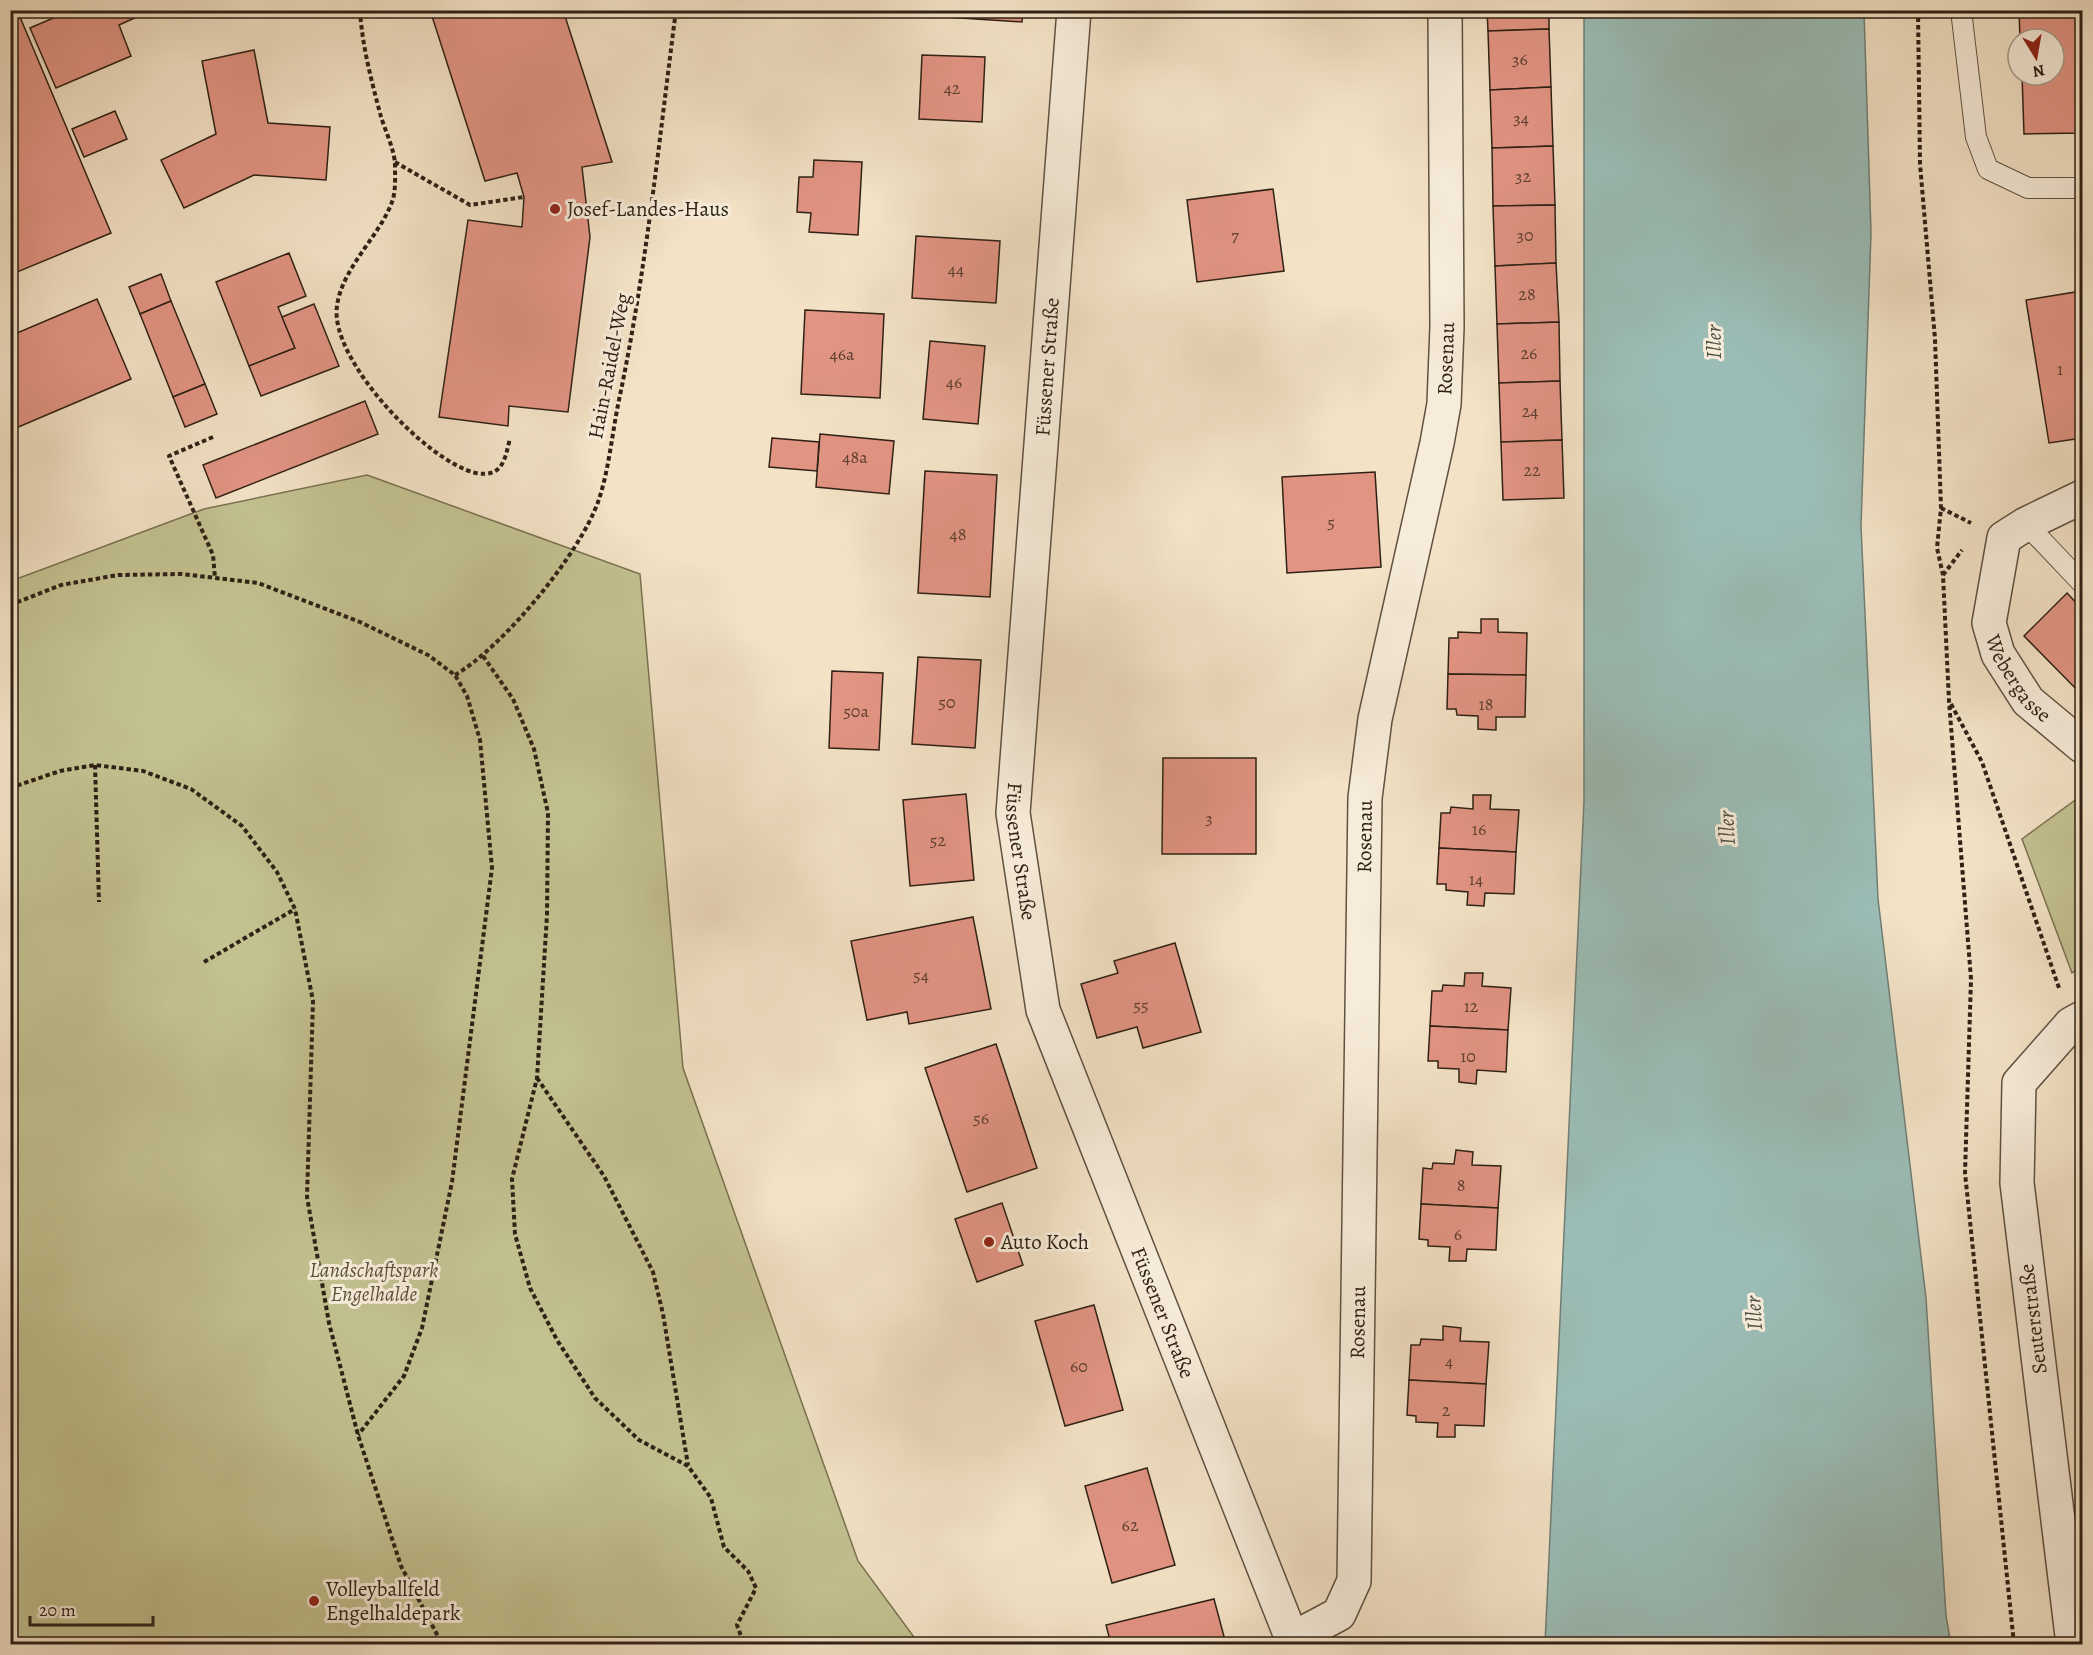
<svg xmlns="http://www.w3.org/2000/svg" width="2093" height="1655" font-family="Alegreya,serif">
  <rect width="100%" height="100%" fill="#f3e2c6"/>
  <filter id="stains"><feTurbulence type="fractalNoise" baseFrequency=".00333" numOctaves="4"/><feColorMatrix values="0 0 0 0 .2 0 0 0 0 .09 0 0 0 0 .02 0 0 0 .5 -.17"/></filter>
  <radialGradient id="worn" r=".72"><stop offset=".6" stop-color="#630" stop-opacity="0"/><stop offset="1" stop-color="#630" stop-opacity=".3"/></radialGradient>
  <g fill="#c3c190" stroke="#797152" stroke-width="1.5">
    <path d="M367 475 640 574 683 1068 858 1561 919 1644H11V581L204 509Z"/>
    <path d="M2078 798 2082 802V967L2072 973 2022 839Z"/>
  </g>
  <path fill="#9bbdb6" stroke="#707f76" stroke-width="1.5" d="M1584 11H1864L1871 233 1861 526 1878 899 1926 1298 1946 1616 1951 1644H1545L1584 801Z"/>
  <g fill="#e29483" stroke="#2f2115" stroke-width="1.5">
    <path d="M10 10H17L111 233 10 275Z"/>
    <path d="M72 10H137L139 16 119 25 131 56 56 88 30 28Z"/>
    <path d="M430 10H563L612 162 582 167 590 237 568 412 509 406 508 426 439 417 468 220 522 227 524 197 517 173 485 181Z"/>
    <path d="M930 10H1023L1022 22 930 16Z"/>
    <path d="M1487 10H1549V29L1488 31Z"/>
    <path d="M2019 10H2082V133L2024 134 2022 75H2054V39H2020Z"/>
    <path d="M1549 29 1551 87 1490 90 1488 31Z"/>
    <path d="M254 50 268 123 330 127 326 180 254 175 184 208 161 160 216 134 202 61Z"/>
    <path d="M922 55 985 57 982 122 919 119Z"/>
    <path d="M1551 87 1553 146 1492 148 1490 90Z"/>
    <path d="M115 111 127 139 84 157 72 129Z"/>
    <path d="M1553 146 1555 205 1493 206 1492 148Z"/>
    <path d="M814 160 862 162 858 235 809 232 811 213 797 212 799 177H813Z"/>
    <path d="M1273 189 1284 271 1197 282 1187 200Z"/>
    <path d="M1555 205 1556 263 1495 266 1493 206Z"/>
    <path d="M916 236 1000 241 996 303 912 298Z"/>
    <path d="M289 253 306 296 278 307 295 348 249 366 216 282Z"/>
    <path d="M1556 263 1559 322 1497 324 1495 266Z"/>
    <path d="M161 274 171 301 140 314 129 287Z"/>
    <path d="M2082 291V438L2049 443 2026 300Z"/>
    <path d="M97 299 131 379 16 428 10 416V336Z"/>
    <path d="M171 301 205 384 173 397 140 314Z"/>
    <path d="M314 304 339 366 261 396 249 366 295 348 282 317Z"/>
    <path d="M805 310 884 314 880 398 801 394Z"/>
    <path d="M1559 322 1560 381 1499 383 1497 324Z"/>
    <path d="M930 341 985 346 978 424 923 419Z"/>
    <path d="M1560 381 1562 440 1501 442 1499 383Z"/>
    <path d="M205 384 217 414 185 427 173 397Z"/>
    <path d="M365 401 378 434 216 498 203 465Z"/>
    <path d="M820 434 894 441 889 494 816 487Z"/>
    <path d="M772 438 819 442 817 471 769 467Z"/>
    <path d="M1562 440 1564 498 1503 500 1501 442Z"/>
    <path d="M925 471 997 475 990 597 918 593Z"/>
    <path d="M1375 472 1381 567 1287 573 1282 477Z"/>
    <path d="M2067 593 2082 609V695L2024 636Z"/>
    <path d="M1481 619H1498V632L1527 633 1526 675 1448 674 1449 638H1458V632L1481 633Z"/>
    <path d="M918 657 981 660 975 748 912 744Z"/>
    <path d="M832 671 883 673 879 750 829 748Z"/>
    <path d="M1448 674 1526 675 1525 717H1496V730L1478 729V716L1457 715 1456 709H1447Z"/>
    <path d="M1163 758H1256V854H1162Z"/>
    <path d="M966 794 974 880 910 886 903 800Z"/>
    <path d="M1473 795H1491L1490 809 1519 810 1516 852 1439 848 1441 813H1450L1451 807 1473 809Z"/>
    <path d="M1439 848 1516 852 1514 894 1485 893 1484 906 1467 905 1468 892 1446 890V884H1437Z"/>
    <path d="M973 917 991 1009 909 1024 907 1012 867 1020 851 941Z"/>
    <path d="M1175 943 1201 1032 1143 1048 1137 1027 1097 1038 1081 984 1118 973 1114 961Z"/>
    <path d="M1465 973H1483L1482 986 1511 988 1508 1030 1430 1026 1432 991H1442L1443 985 1464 986Z"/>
    <path d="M1430 1026 1508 1030 1506 1072 1477 1070 1476 1084 1459 1082V1069L1438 1068V1061H1428Z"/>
    <path d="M996 1044 1037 1168 967 1192 925 1068Z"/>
    <path d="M2082 1116V1159L2076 1117Z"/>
    <path d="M1456 1150 1473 1152 1472 1165 1501 1166 1498 1208 1421 1204 1423 1168 1432 1169 1433 1163 1454 1164Z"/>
    <path d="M1002 1203 1023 1265 977 1282 955 1219Z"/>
    <path d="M1421 1204 1498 1208 1496 1250 1467 1249 1466 1261H1449L1450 1247 1428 1246V1240L1419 1239Z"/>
    <path d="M1094 1305 1123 1410 1065 1426 1035 1321Z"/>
    <path d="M1443 1326 1461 1328 1460 1341 1489 1342 1486 1384 1409 1380 1411 1345H1420L1421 1339 1443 1340Z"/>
    <path d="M1409 1380 1486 1384 1484 1426 1455 1425V1437H1437L1438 1423 1416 1422V1416L1407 1415Z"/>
    <path d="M1147 1468 1175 1565 1112 1583 1085 1486Z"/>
    <path d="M1214 1599 1226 1644H1111L1106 1625Z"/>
  </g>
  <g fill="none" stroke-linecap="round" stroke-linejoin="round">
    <g stroke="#605141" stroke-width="22">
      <g id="service">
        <path d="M1961 10 1976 137 1988 169 2028 188H2082"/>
        <path d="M2026 524 2082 583"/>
      </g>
    </g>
    <g stroke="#605141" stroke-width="36">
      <g id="minor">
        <path id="s1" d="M2082 497 2026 524 2004 538 1989 623 1998 654 2028 701 2082 746"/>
        <path id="s2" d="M1292 1639 1339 1614 1354 1581 1365 798 1375 719 1437 443 1444 404 1447 327 1445 10"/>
        <path d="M2073 1644 2017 1183 2019 1083 2071 1024 2082 1018"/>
      </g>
    </g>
    <g stroke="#605141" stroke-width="36">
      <g id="tertiary">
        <path id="s3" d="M1074 10 1013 813 1043 1010 1294 1644"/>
      </g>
    </g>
    <g stroke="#2f2115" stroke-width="4" stroke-dasharray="4.5 3" stroke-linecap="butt">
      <path d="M360 10C362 45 371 79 380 113 384 129 395 149 395 166 395 176 396 192 392 202 379 237 342 268 337 306 329 359 427 462 476 473 503 478 505 459 510 438"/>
      <path d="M1918 10 1920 164 1935 339 1941 508 1937 548 1943 575 1949 701 1971 979 1965 1173 2014 1644"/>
      <path d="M395 162 470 205 524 197"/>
      <path d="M213 437 169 456 213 555 215 578"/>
      <path d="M1941 508 1971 523"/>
      <path d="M1943 575 1962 550"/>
      <path d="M10 605 61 585 118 575 182 574 258 583 360 622 428 655 455 675 467 696 480 740 492 868 452 1182 422 1328 404 1376 358 1435"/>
      <path d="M483 656 513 699 534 749 548 813 547 915 537 1078 512 1179 515 1234 530 1288 557 1340 595 1398 639 1440 688 1466 711 1498 724 1547 748 1571 756 1588 737 1625 741 1636 748 1644"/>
      <path d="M455 675C503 647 579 555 598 502 609 471 612 433 619 400 646 272 659 141 676 10"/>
      <path d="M1951 704 1982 762 2059 988"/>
      <path d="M95 765 99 902"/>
      <path d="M10 788 60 771 95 765 143 771 191 789 242 826 277 872 295 909 313 1001 307 1197 329 1323 358 1435 401 1566 442 1644"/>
      <path d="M204 962 295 909"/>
      <path d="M537 1078 604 1176 653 1272 663 1314 688 1465"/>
    </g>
    <use href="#service" stroke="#f7ecda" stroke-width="20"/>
    <use href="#minor" stroke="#f7ecda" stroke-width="33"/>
    <use href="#tertiary" stroke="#f7ecda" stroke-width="33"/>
  </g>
  <g fill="#8f2418" stroke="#f7ecda" stroke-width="2">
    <circle cx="555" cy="209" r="6"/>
    <circle cx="989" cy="1242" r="6"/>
    <circle cx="314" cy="1601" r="6"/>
  </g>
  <g text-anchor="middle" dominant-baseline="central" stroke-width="6" stroke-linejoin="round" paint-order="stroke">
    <g font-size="18" fill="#5c3e30">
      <text x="1520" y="59">36</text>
      <text x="952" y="88">42</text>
      <text x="1521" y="118">34</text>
      <text x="1523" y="176">32</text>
      <text x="1235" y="235">7</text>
      <text x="1525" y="235">30</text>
      <text x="956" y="269">44</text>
      <text x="1527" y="294">28</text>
      <text x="1529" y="353">26</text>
      <text x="842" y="354">46a</text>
      <text x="2060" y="369">1</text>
      <text x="954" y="382">46</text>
      <text x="1530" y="411">24</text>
      <text x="855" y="457">48a</text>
      <text x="1532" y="470">22</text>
      <text x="1331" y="522">5</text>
      <text x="958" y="534">48</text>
      <text x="947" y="702">50</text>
      <text x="1486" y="704">18</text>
      <text x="856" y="711">50a</text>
      <text x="1209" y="818">3</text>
      <text x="1479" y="829">16</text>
      <text x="938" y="840">52</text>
      <text x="1476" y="879">14</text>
      <text x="921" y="975">54</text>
      <text x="1141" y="1005">55</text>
      <text x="1471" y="1006">12</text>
      <text x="1468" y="1056">10</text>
      <text x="981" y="1118">56</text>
      <text x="1461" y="1185">8</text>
      <text x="1458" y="1234">6</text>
      <text x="1449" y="1361">4</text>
      <text x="1079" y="1366">60</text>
      <text x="1446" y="1410">2</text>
      <text x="1130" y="1525">62</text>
    </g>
    <g font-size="21" fill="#2f2115" stroke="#f7ecda" text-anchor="start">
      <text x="567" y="209">Josef-Landes-Haus</text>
      <text x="1001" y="1242">Auto Koch</text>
      <text x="326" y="1589">Volleyballfeld<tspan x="326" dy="24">Engelhaldepark</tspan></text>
    </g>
    <g font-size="21" fill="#2f2115" stroke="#f7ecda">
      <text stroke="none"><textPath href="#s2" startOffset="1320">Rosenau</textPath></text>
      <text transform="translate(609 366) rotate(-79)">Hain-Raidel-Weg</text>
      <text transform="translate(1047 367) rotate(-86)">Füssener Straße</text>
      <text stroke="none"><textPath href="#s1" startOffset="238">Webergasse</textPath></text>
      <text stroke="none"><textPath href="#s2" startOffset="834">Rosenau</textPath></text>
      <text stroke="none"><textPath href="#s3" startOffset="844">Füssener Straße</textPath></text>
      <text stroke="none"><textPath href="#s3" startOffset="1330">Füssener Straße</textPath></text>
      <text transform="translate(2033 1319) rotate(-97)">Seuterstraße</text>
      <text stroke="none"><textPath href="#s2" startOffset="348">Rosenau</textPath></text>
    </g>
    <g font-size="21" font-style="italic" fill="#5b513a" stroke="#f7ecda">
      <text x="374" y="1270">Landschaftspark<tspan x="374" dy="24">Engelhalde</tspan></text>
    </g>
    <g font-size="22" font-style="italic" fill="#4f5045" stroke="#f7ecda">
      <text transform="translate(1714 342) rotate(-90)">Iller</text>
      <text transform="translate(1727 828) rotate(-93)">Iller</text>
      <text transform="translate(1754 1313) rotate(-93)">Iller</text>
    </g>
  </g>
  <rect width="2093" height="1655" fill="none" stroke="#f3e2c6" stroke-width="36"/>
  <rect x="12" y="12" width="2069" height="1631" fill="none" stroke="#2f2115" stroke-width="3"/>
  <rect x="18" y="18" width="2057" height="1619" fill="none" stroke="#2f2115" stroke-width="1.5"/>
  <g transform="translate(2036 57) rotate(169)"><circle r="28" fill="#f7ecda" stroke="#a79b8b" stroke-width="1.5"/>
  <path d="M0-4.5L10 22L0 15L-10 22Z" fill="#8f2418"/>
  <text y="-9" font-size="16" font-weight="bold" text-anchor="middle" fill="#2f2115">N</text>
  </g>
  <path d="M30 1616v9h123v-9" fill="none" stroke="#2f2115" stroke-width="3"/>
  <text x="39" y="1616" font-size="18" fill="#2f2115" stroke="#f7ecda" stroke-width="4.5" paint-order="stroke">20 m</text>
  <rect width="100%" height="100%" filter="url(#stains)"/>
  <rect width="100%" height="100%" fill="url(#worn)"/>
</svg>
